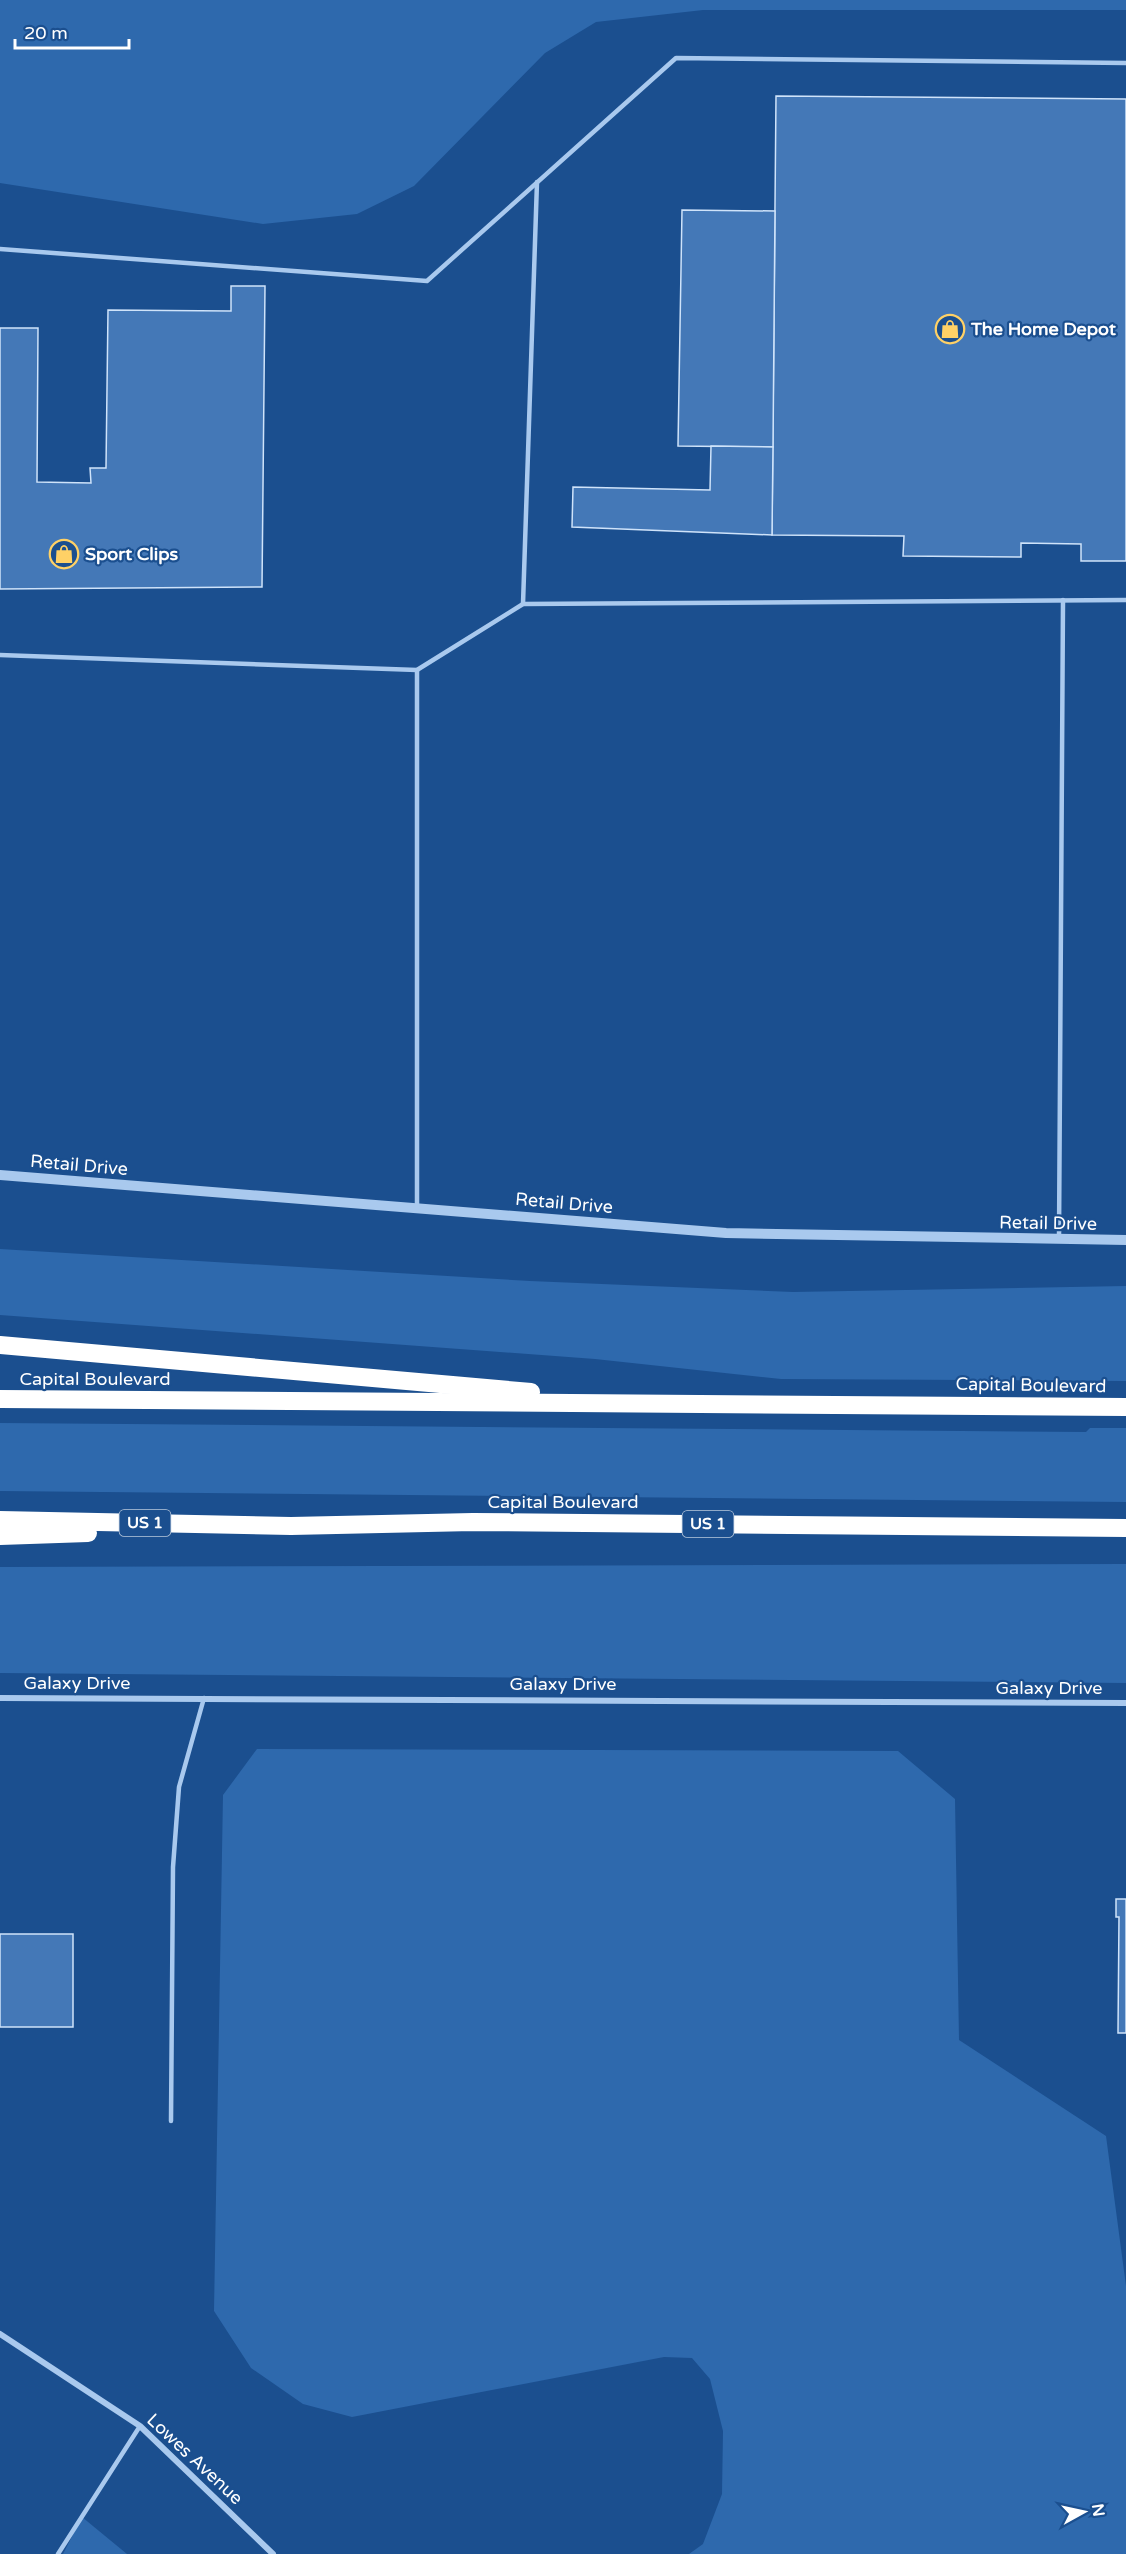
<svg xmlns="http://www.w3.org/2000/svg" width="1126" height="2554" font-family="'Varela Round',sans-serif">
  <rect width="100%" height="100%" fill="#1b4f8f"/>
  <g fill="#2e69ad">
    <path d="M0 0H1126V10H703L596 22 545 53 414 186 357 214 263 224 0 183Z"/>
    <path d="M0 1249 530 1281 793 1292 1126 1286V1381L781 1379 595 1359 0 1315Z"/>
    <path d="M0 1423 1086 1432 1090 1428H1126V1502L0 1491Z"/>
    <path d="M1126 1564V1683L0 1673V1567Z"/>
    <path d="M257 1749 898 1751 955 1799 959 2040 1106 2136 1126 2286V2554H689L703 2544 722 2494 723 2431 710 2379 692 2358 664 2357 352 2417 303 2404 251 2368 214 2311 223 1795Z"/>
    <path d="M82 2517 127 2554H63Z"/>
  </g>
  <g fill="#4478b7" stroke="#cfe3fa" stroke-width="1.5">
    <path d="M776 96 1126 99V561H1081V544L1021 543V557L903 556 904 536 772 535Z"/>
    <path d="M682 210 775 211 773 447 678 446Z"/>
    <path d="M231 286H265L262 587 0 589V328H38L37 482 91 483 90 468H106L108 310 231 311Z"/>
    <path d="M711 446 773 447 772 535 572 527 573 487 710 490Z"/>
    <path d="M1116 1899H1126V2033H1118L1119 1917H1116Z"/>
    <rect x="0" y="1934" width="73" height="93"/>
  </g>
  <g fill="none" stroke-linecap="round" stroke-linejoin="round">
    <g stroke="#a9c9ee" stroke-width="4.5">
      <path d="M0 249 427 281 676 58 1126 63"/>
      <path d="M523 604 537 182"/>
      <path d="M0 655 417 670 523 604 1126 600"/>
      <path d="M417 670V1207"/>
      <path d="M1059 1239 1063 600"/>
      <path d="M171 2121 173 1867 179 1787 204 1698"/>
      <path d="M58 2554 140 2426"/>
    </g>
    <g stroke="#a9c9ee" stroke-width="6">
      <path d="M0 1698 1126 1703"/>
      <path d="M0 2334 140 2426 273 2554"/>
    </g>
    <path stroke="#a9c9ee" stroke-width="10" d="M0 1175 726 1233 1126 1240"/>
    <g stroke="#fff" stroke-width="18">
      <path d="M0 1345 531 1392"/>
      <path d="M0 1399 1126 1407"/>
      <path d="M0 1520 291 1526 473 1522 1126 1528"/>
      <path d="M0 1536 88 1533"/>
    </g>
  </g>
  <defs>
    <g id="shop-ring" transform="scale(1.5)"><circle r="9.5" fill="#1b4f8f" stroke="#ffd166" stroke-width="1.5"/><path d="M-5-2.5h2.3a2.7 3.5 0 0 1 5.4 0H5L5.5 6h-11ZM-1.5-2.5h3a1.5 2.3 0 0 0-3 0Z" fill="#ffd166"/></g>
  </defs>
  <g fill-rule="evenodd">
    <use href="#shop-ring" x="950" y="329"/>
    <use href="#shop-ring" x="64" y="554"/>
  </g>
  <g text-anchor="middle" dominant-baseline="central" stroke-width="4.5" stroke-linejoin="round" paint-order="stroke">
    <g fill="#1b4f8f" stroke="#bbcadd" stroke-width="1.5">
      <rect x="119.5" y="1510" width="51" height="26" rx="4.5"/>
      <rect x="682.5" y="1511" width="51" height="26" rx="4.5"/>
    </g>
    <g font-size="16" font-weight="bold" fill="#fff">
      <text x="145" y="1523">US 1</text>
      <text x="708" y="1524">US 1</text>
    </g>
    <g font-size="18" font-weight="bold" fill="#fff" stroke="#1b4f8f" text-anchor="start">
      <text x="971" y="329">The Home Depot</text>
      <text x="85" y="554">Sport Clips</text>
    </g>
    <g font-size="18" fill="#fff" stroke="#1b4f8f">
      <text transform="translate(79 1165) rotate(5)">Retail Drive</text>
      <text transform="translate(564 1203) rotate(5)">Retail Drive</text>
      <text transform="translate(1048 1223) rotate(1)">Retail Drive</text>
      <text x="95" y="1379">Capital Boulevard</text>
      <text transform="translate(1031 1385) rotate(1)">Capital Boulevard</text>
      <text x="563" y="1502">Capital Boulevard</text>
      <text x="77" y="1683">Galaxy Drive</text>
      <text x="563" y="1684">Galaxy Drive</text>
      <text x="1049" y="1688">Galaxy Drive</text>
      <text transform="translate(195 2459) rotate(43)">Lowes Avenue</text>
    </g>
  </g>
  <g transform="translate(1084 2512) rotate(82)" stroke="#1b4f8f" stroke-width="4.5" paint-order="stroke">
  <path d="M0-4.5L10 22L0 15L-10 22Z" fill="#ffffff"/>
  <text y="-9" font-size="16" font-weight="bold" text-anchor="middle" fill="#ffffff">N</text>
  </g>
  <path d="M15 39v9h114v-9" fill="none" stroke="#ffffff" stroke-width="3"/>
  <text x="24" y="39" font-size="18" fill="#ffffff" stroke="#1b4f8f" stroke-width="4.5" paint-order="stroke">20 m</text>
</svg>
